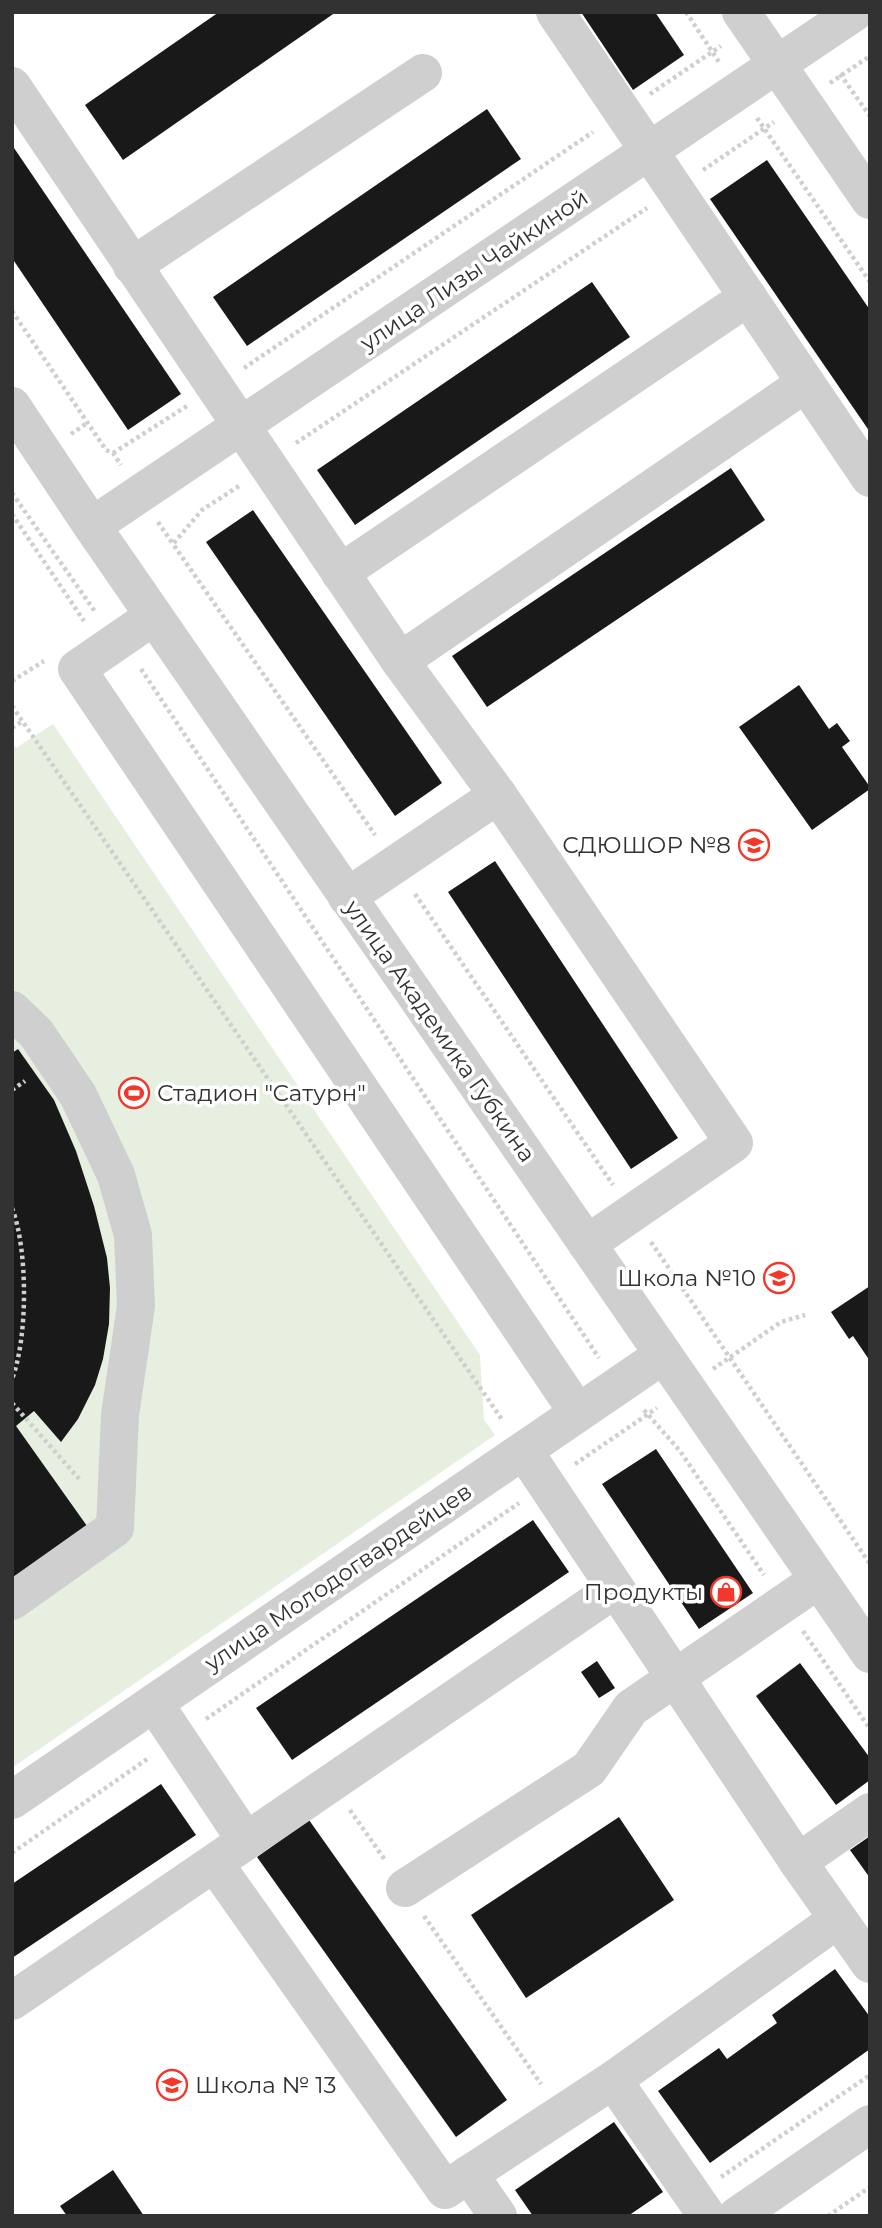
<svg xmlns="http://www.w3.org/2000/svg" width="882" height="2228" font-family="Montserrat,sans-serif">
  <rect width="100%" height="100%" fill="#fff"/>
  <path fill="#e6efe0" d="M53 724 480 1355 484 1420 495 1435 12 1768V743L16 748Z"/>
  <g fill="#191919">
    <path d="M219 12H336L123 160 85 105Z"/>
    <path d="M581 12H655L684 55 633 90Z"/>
    <path d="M487 109 521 159 247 346 213 297Z"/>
    <path d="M12 145 181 394 128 430 12 258Z"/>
    <path d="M767 160 870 310V432L710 199Z"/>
    <path d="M592 282 630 337 355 525 317 470Z"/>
    <path d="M731 468 765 520 487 707 452 656Z"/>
    <path d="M253 510 442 783 395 816 206 542Z"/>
    <path d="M799 685 829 729 837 723 850 741 842 747 870 787V789L812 830 739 727Z"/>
    <path d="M495 861 678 1138 631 1169 448 892Z"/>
    <path d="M18 1049 54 1100 76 1151 94 1206 107 1258 110 1288 109 1324 103 1359 95 1385 78 1419 61 1442 34 1411 16 1426 87 1526 12 1578V1053Z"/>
    <path d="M870 1286V1361L853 1336 849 1339 831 1312Z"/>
    <path d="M656 1449 753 1593 699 1629 602 1484Z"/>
    <path d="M533 1520 569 1572 292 1760 256 1708Z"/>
    <path d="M597 1661 615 1688 599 1698 581 1672Z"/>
    <path d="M800 1663 870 1758V1780L836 1805 756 1696Z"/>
    <path d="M161 1784 196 1835 12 1958V1884Z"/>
    <path d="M619 1817 674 1900 526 1998 471 1915Z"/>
    <path d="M309 1820 507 2100 456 2137 257 1857Z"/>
    <path d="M870 1836V1878L850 1850Z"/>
    <path d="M835 1969 870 2017V2049L710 2163 658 2091 719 2048 727 2059 777 2023 772 2015Z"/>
    <path d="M614 2122 663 2192 628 2216H533L515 2190Z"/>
    <path d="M113 2170 144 2216H67L60 2206Z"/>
  </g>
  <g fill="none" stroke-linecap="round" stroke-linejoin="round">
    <g stroke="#cfcfcf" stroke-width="4.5" stroke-dasharray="3.5 3.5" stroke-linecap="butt">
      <path d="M686 12 719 62"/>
      <path d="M840 74 870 116"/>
      <path d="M830 83 870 56"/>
      <path d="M650 94 721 46"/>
      <path d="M757 118 870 282"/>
      <path d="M703 170 774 122"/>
      <path d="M12 311 106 450 113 453 121 465"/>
      <path d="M244 368 593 132"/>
      <path d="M71 434 87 423"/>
      <path d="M296 443 647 208"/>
      <path d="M113 453 187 406"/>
      <path d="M239 486 202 510 173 544 375 835"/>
      <path d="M12 493 96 613"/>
      <path d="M12 514 84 621"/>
      <path d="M158 522 173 544"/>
      <path d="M141 669 599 1358"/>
      <path d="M12 681 44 661"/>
      <path d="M12 706 503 1421"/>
      <path d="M12 728 23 721"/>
      <path d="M415 894 613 1185"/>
      <path d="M12 1090 25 1081"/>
      <path d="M12 1208C28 1249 28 1338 12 1379"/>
      <path d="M651 1242 870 1564"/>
      <path d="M713 1369 781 1322 805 1315"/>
      <path d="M12 1403 81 1481"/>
      <path d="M644 1410 680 1451 764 1575"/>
      <path d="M575 1464 657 1408"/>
      <path d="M803 1631 870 1729"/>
      <path d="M206 1719 519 1503"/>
      <path d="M350 1810 385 1860"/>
      <path d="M12 1853 150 1757"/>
      <path d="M424 1916 541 2084"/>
      <path d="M721 2177 870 2075"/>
      <path d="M828 2216 870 2187"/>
    </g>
    <g stroke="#cfcfcf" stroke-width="38">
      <path d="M555 12 870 478"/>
      <path d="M741 12 870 200"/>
      <path d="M12 86 400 661 498 795 734 1143 587 1244"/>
      <path d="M132 266 423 73"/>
      <path d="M12 406 92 526 870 1654"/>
      <path d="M92 526 855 12"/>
      <path d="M340 573 748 297"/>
      <path d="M154 616 77 669 578 1413"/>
      <path d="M400 661 806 383"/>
      <path d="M347 897 498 795"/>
      <path d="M12 1010 36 1033 78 1095 116 1175 133 1235 136 1306 120 1415 115 1528 12 1601"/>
      <path d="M524 1451 798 1862 870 1964"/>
      <path d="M154 1703 246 1841"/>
      <path d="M12 1800 663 1355"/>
      <path d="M798 1862 870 1812"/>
      <path d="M215 1864 445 2190 613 2080 707 2216"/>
      <path d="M405 1888 589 1769 631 1708 818 1580"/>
      <path d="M12 2001 615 1589"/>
      <path d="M613 2080 838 1919"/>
      <path d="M469 2174 498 2216"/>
      <path d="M737 2216 870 2124"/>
    </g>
  </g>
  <defs>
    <g id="school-ring" transform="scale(1.575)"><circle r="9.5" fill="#fff" stroke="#f2372b" stroke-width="1.5"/><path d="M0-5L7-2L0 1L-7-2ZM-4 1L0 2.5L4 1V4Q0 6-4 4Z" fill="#f2372b"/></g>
    <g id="stadium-ring" transform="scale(1.575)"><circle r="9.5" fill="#fff" stroke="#f2372b" stroke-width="1.5"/><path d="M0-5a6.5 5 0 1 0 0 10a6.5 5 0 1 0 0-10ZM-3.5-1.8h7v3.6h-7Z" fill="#f2372b"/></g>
    <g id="shop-ring" transform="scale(1.575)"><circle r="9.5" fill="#fff" stroke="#f2372b" stroke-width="1.5"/><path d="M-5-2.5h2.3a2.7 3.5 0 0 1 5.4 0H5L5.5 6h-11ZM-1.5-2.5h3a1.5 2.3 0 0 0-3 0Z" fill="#f2372b"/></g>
  </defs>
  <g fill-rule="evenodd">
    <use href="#school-ring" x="754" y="845"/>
    <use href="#stadium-ring" x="134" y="1093"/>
    <use href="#school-ring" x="779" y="1278"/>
    <use href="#shop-ring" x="726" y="1592"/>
    <use href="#school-ring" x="172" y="2085"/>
  </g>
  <g text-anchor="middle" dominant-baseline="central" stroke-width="7" stroke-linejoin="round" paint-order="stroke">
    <g font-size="23" fill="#323232" stroke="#fff">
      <text transform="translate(474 270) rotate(-34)">улица Лизы Чайкиной</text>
      <text transform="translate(440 1031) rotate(55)">улица Академика Губкина</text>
      <text transform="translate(338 1577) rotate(-34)">улица Молодогвардейцев</text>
    </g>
    <g font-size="23" fill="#323232" stroke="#fff" text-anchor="end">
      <text x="731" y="845">СДЮШОР №8</text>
      <text x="157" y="1093" text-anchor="start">Стадион "Сатурн"</text>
      <text x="756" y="1278">Школа №10</text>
      <text x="703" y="1592">Продукты</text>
      <text x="195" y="2085" text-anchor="start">Школа № 13</text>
    </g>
  </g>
  <rect width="882" height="2228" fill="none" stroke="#323232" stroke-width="28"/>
</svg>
